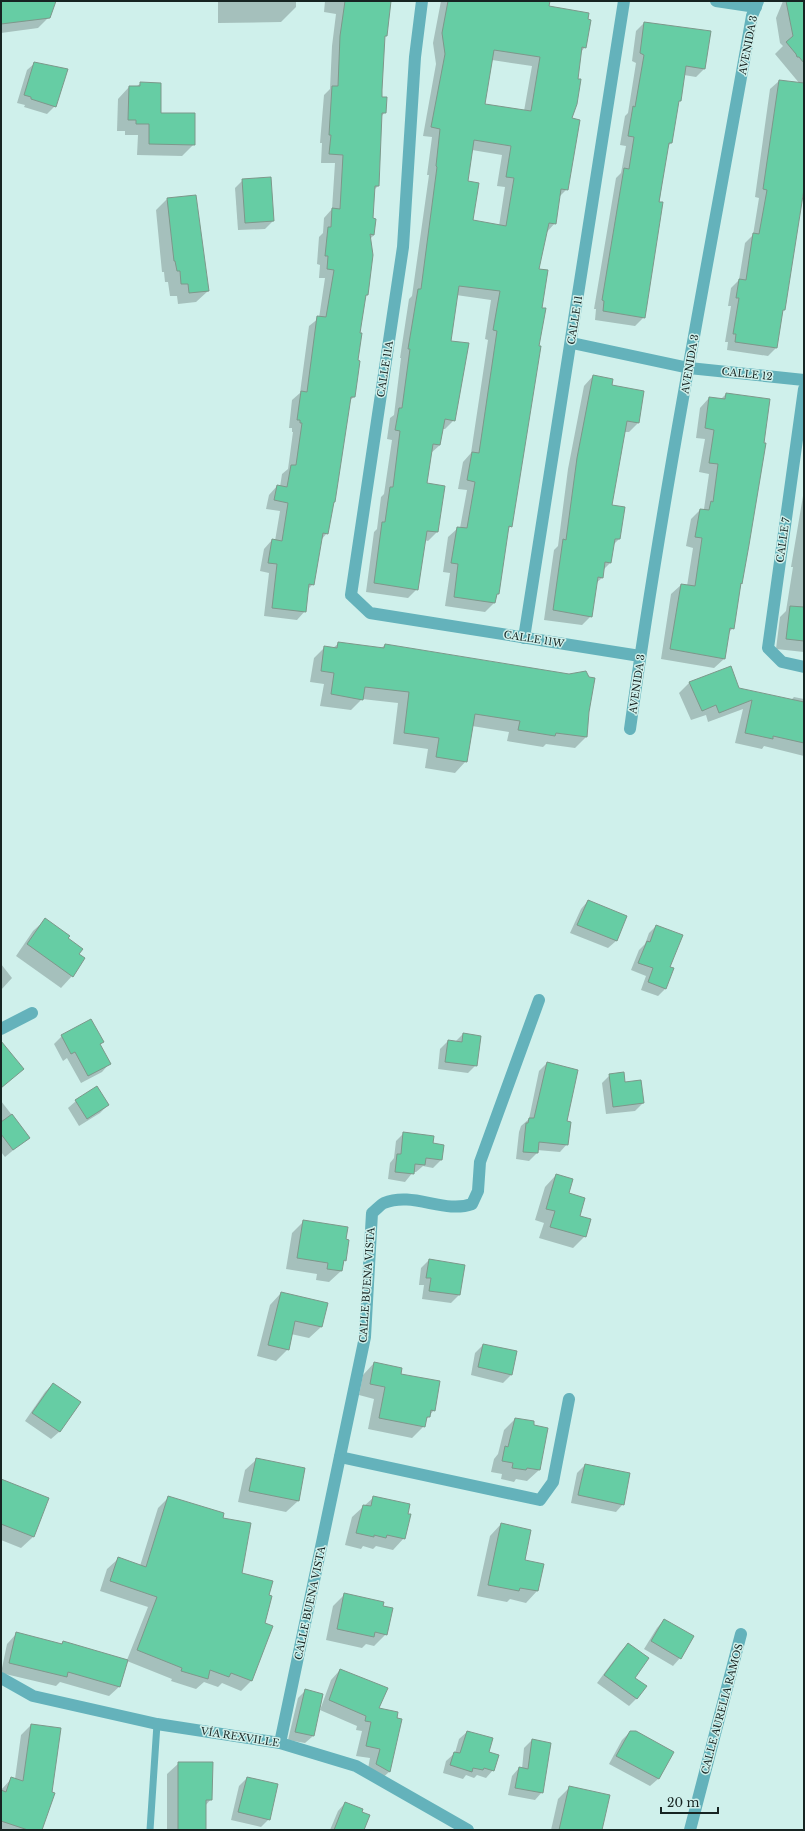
<svg xmlns="http://www.w3.org/2000/svg" width="805" height="1831" font-family="'Libre Baskerville',serif">
  <rect width="100%" height="100%" fill="#cff0eb"/>
  <g fill="#0003" fill-rule="evenodd">
    <path d="M1 1H55L49 17 38 28 1 33Z"/>
    <path d="M218 1H296V7L281 22 218 23Z"/>
    <path d="M325 1H390L386 35 384 38 381 98 385 112 381 117 378 186 374 190 372 219 374 235 370 239 367 294 365 297 359 334 354 397 349 401 334 502 332 504 327 533 321 540 313 584 307 590 305 611 297 620 264 616 269 573 260 571 264 549 272 540 275 541 280 511 266 509 269 495 277 486 280 487 282 474 288 469 293 432H292V428H289L292 400 300 393 309 326 319 318 325 278H319L320 265 317 264 319 237 323 233 324 218 332 209 335 163H321L322 143H320L324 95 330 89 332 46 336 14 324 12Z"/>
    <path d="M441 1H536L548 6 585 47 581 52 570 119 567 189 559 197 555 223 546 233 538 270 511 526 508 529 498 593 495 597 494 603 485 612 445 606 450 573 443 572 448 537 458 528H460L467 490 458 489 463 462 471 453 488 340 485 339 491 300 456 295 449 342 454 420 445 429H443L440 445 431 453 426 484 437 532 428 541 424 540 417 589 408 598 366 592 374 532 377 529 381 497 384 494 392 440 387 439 390 418 394 415 401 358H400L409 299 412 296 429 175H427L432 137 423 136 436 64 433 43ZM492 60 532 66 524 111 484 105ZM472 150 502 155 497 186 505 187 499 226 472 221 467 182Z"/>
    <path d="M783 1H804V180L776 348 768 356 727 350 728 342H725L731 306H728L731 288 739 280 745 243 753 235 759 198 755 197 770 89 779 81 800 84 775 54 783 46 780 43 776 18Z"/>
    <path d="M644 23 705 68 696 77 684 75 680 100 677 103 671 143 667 147 644 317 635 326 595 320 596 309H594L616 178 621 173 626 146 620 145 625 116 628 113 636 63 632 61 636 31Z"/>
    <path d="M35 63 55 106 47 114 24 107 25 105 17 103 27 70Z"/>
    <path d="M141 83 160 114 194 144 182 156 137 155 138 135H125V131H117L118 99 129 87H136Z"/>
    <path d="M243 180 273 221 265 229 238 230 235 188Z"/>
    <path d="M167 199 208 291 196 302 178 304 177 296H170L168 282H165L164 272H162L156 210Z"/>
    <path d="M593 376 611 386 643 392 638 423 629 432H624L621 455 619 457 611 506 619 539 613 545 610 563 603 570 602 578 596 583 591 616 582 625 544 620 554 550 558 546 568 469 584 386Z"/>
    <path d="M726 394 763 444 761 471 733 628 728 633 724 659 714 668 661 659 671 594 681 585 687 586 693 548 686 546 691 519 700 510 704 509 709 474 699 472 705 439 696 438 700 408 709 398 720 400Z"/>
    <path d="M804 490V652L776 649 780 617 786 611 793 567H791Z"/>
    <path d="M339 643 380 649 385 645 588 712 586 737 575 748 546 744 543 747 507 741 509 732 472 726 466 761 455 773 425 768 428 749 393 744 398 703 362 699 351 710 320 706 324 684 310 682 314 658 325 647 333 648Z"/>
    <path d="M730 667 738 689 791 700 794 697 804 699V756L764 746 762 749 735 743 743 709 708 722 706 715 691 720 679 693 689 683Z"/>
    <path d="M588 901 626 917 616 941 608 948 570 933 581 909Z"/>
    <path d="M45 920 66 939 78 954 72 976 61 988 16 956 33 931Z"/>
    <path d="M656 926 669 967 665 989 658 996 641 990 646 976 631 970 639 950 645 944 649 933Z"/>
    <path d="M1 964 12 978 1 990Z"/>
    <path d="M463 1034 476 1065 468 1073 438 1069 440 1049 448 1041 455 1042Z"/>
    <path d="M62 1036 103 1042 99 1045 109 1064 102 1072 81 1083 67 1058 63 1061 54 1044Z"/>
    <path d="M547 1063 565 1122 567 1144 560 1152 537 1150V1153L529 1161 516 1159 519 1132 521 1126 529 1119 539 1071Z"/>
    <path d="M610 1075 625 1083 640 1081 643 1103 635 1111 606 1114 602 1083Z"/>
    <path d="M1 1101 29 1137 5 1157 1 1152Z"/>
    <path d="M76 1101 108 1105 100 1113 79 1126 68 1108Z"/>
    <path d="M404 1133 432 1144 442 1146 441 1160 433 1168 423 1166 416 1172H413L405 1182 388 1179 390 1163 394 1158 396 1141Z"/>
    <path d="M556 1175 578 1216 585 1236 573 1248 539 1238 544 1223 535 1220 545 1187Z"/>
    <path d="M304 1221 345 1240V1260L342 1263 341 1271 329 1282 316 1280 317 1274 286 1269 292 1233Z"/>
    <path d="M429 1260 463 1265 459 1295 451 1303 422 1299 424 1285H419L421 1268Z"/>
    <path d="M281 1293 321 1327 309 1338 291 1334 288 1349 276 1361 257 1356 270 1305Z"/>
    <path d="M483 1345 515 1351 511 1375 503 1383 471 1375 475 1353Z"/>
    <path d="M374 1363 400 1375 434 1410 425 1421 424 1426 412 1438 368 1429 374 1399 359 1395 363 1375Z"/>
    <path d="M53 1384 79 1403 59 1432 51 1439 25 1421 45 1392Z"/>
    <path d="M515 1419 539 1470 527 1481 516 1479 514 1482 501 1479 502 1474 491 1472 494 1459 498 1454 504 1430Z"/>
    <path d="M257 1459 298 1501 286 1512 238 1502 245 1470Z"/>
    <path d="M585 1465 623 1504 616 1512 571 1503 577 1473Z"/>
    <path d="M1 1482 48 1499 33 1537 21 1548 1 1540Z"/>
    <path d="M169 1497 222 1519 241 1574 252 1680 241 1691 222 1683 218 1687 204 1682 196 1689 171 1681 172 1679 127 1661 120 1686 109 1696 60 1682 56 1686 1 1673 7 1644 17 1633 61 1644 63 1642 127 1660 148 1607 100 1591 107 1569 118 1559 140 1566 158 1508Z"/>
    <path d="M374 1497 404 1538 393 1550 376 1546 373 1549 363 1546 361 1549 345 1545 352 1517Z"/>
    <path d="M501 1524 524 1561 543 1565 537 1591 526 1603 510 1599 507 1602 477 1596 490 1536Z"/>
    <path d="M345 1594 386 1634 374 1646 366 1644 362 1648 326 1640 333 1606Z"/>
    <path d="M664 1620 680 1658 673 1666 644 1649 657 1628Z"/>
    <path d="M628 1644 637 1698 629 1706 597 1683 620 1652Z"/>
    <path d="M340 1670 377 1709 401 1719 389 1772 379 1781 367 1774 370 1758 356 1756 362 1731 356 1730 357 1726 320 1710 331 1680Z"/>
    <path d="M305 1691 313 1736 305 1743 288 1740 298 1698Z"/>
    <path d="M31 1725 41 1830H1V1790L12 1778 15 1779 21 1735Z"/>
    <path d="M467 1732 487 1753 493 1770 486 1778 477 1775 474 1778 466 1775 463 1779 443 1773 446 1761 455 1753 459 1739Z"/>
    <path d="M630 1732 673 1753 658 1779 650 1786 609 1764 622 1740Z"/>
    <path d="M532 1740 542 1792 535 1800 508 1795 512 1776 519 1768 522 1769 524 1748Z"/>
    <path d="M179 1763 211 1799 205 1806V1830H167V1774Z"/>
    <path d="M247 1778 269 1819 261 1827 231 1820 239 1786Z"/>
    <path d="M570 1787 601 1830H551L558 1799Z"/>
    <path d="M345 1803 363 1830H330L338 1811Z"/>
  </g>
  <g fill="#66cda4" stroke="#7d988b" fill-rule="evenodd">
    <path d="M1 1H56L50 18 1 24Z"/>
    <path d="M345 1H391L387 36H385L382 90V97H387L386 113H382L379 186H375L373 218 376 219 374 235 370 234 373 255 368 295H366L360 333H362L358 360 360 361 355 397H351L335 502H334L328 534 323 533 314 585 309 584 306 612 272 608 277 564 268 563 272 539 282 541 288 503 274 500 277 485 287 487 291 465H296L302 423H300V420H297L301 391 307 392 317 316 326 317 334 270 327 269 328 256H325L328 227H331L332 208 340 209 343 155 329 154 331 135H329L332 86H338L340 36Z"/>
    <path d="M448 1H550L549 6 589 13 588 19 591 20 586 48 582 47 578 79H581L577 104 572 118 580 120 568 190 561 189 556 224 549 223 539 269 548 270 542 308H546L539 346H541L512 527 509 526 499 594H497L495 603 454 597 458 564 451 563 457 527 467 528 475 482 467 480 472 452 479 453 497 331 493 330 500 291 459 286 451 341 469 343 455 421 445 419 440 445 433 444 427 483 445 486 438 532 427 531 418 590 374 583 382 522H385L390 487H393L400 431 395 430 399 408H402L410 349H408L418 289H421L437 167 436 166 440 129 431 127 445 54 442 33ZM494 50 540 57 531 111 485 104ZM474 140 511 146 506 177 514 178 506 226 473 220 479 183 468 181Z"/>
    <path d="M786 1H804V63L799 57H797L796 54 786 42 793 36Z"/>
    <path d="M644 22 711 31 705 69 686 66 681 101H679L672 143H669L659 202H663L645 318 603 311 604 301 602 300 624 168 629 169 634 137 628 136 633 106 635 107 644 55 640 53Z"/>
    <path d="M34 62 68 69 56 107 31 99V97L24 95Z"/>
    <path d="M779 80 804 83V189L785 310H783L777 348 735 342 736 334H733L739 298H736L739 279 746 280 753 233 759 234 767 190 763 189Z"/>
    <path d="M140 82 161 83V113H195V145L149 144V124H136V120H128L129 86H140Z"/>
    <path d="M271 177 274 221 245 223 242 179Z"/>
    <path d="M196 195 209 291 189 293 188 284H181L180 271H177L175 261H174L167 198Z"/>
    <path d="M593 375 613 379 612 385 644 391 639 423 627 421 612 505 625 507 620 539H615L611 563 605 562 603 578 598 577 592 617 553 610 563 539 566 540 577 458Z"/>
    <path d="M726 393 770 399 764 443H766L749 545 742 584 741 583 734 629 730 628 725 659 670 649 681 584 695 586 702 538 695 537 700 509 709 510 711 501 713 502 718 464 709 463 714 430 705 428 709 397 725 399Z"/>
    <path d="M790 606 804 607V641L786 639Z"/>
    <path d="M338 642 384 648 385 644 569 674 586 671 589 677 595 678 589 712 587 737 556 733 555 736 518 730 520 721 475 714 467 762 436 757 439 738 404 733 409 692 365 687 363 700 331 694 334 673 321 671 324 646 337 648Z"/>
    <path d="M731 666 739 688 804 702V743L773 736V739L745 733 752 700 719 713 716 705 702 711 689 682Z"/>
    <path d="M588 900 627 916 617 941 577 925Z"/>
    <path d="M45 918 70 936 68 938 83 949 79 954 85 958 73 977 27 944Z"/>
    <path d="M656 925 683 935 670 967 674 968 666 989 648 982 653 968 638 963 647 941 650 942Z"/>
    <path d="M91 1019 104 1042 100 1044 111 1064 88 1076 75 1052 71 1054 61 1035Z"/>
    <path d="M463 1033 481 1036 477 1066 445 1062 448 1040 462 1042Z"/>
    <path d="M1 1041 24 1069 1 1088Z"/>
    <path d="M547 1062 578 1070 567 1121 571 1122 568 1145 539 1142 538 1153 523 1152 526 1123H528L529 1118H534Z"/>
    <path d="M624 1072 625 1082 641 1080 644 1103 613 1107 609 1074Z"/>
    <path d="M97 1086 109 1105 87 1119 75 1100Z"/>
    <path d="M12 1114 30 1138 13 1150 1 1134V1122Z"/>
    <path d="M403 1132 434 1136 433 1143 444 1145 442 1160 426 1158 425 1165 415 1164 414 1174 395 1172 397 1154H401Z"/>
    <path d="M556 1174 573 1179 569 1193 585 1198 580 1216 591 1219 586 1237 550 1227 555 1211 546 1209Z"/>
    <path d="M303 1220 348 1227 346 1239 349 1240 346 1261 344 1260 342 1271 327 1269 328 1263 297 1258Z"/>
    <path d="M429 1259 465 1265 460 1295 429 1291 431 1278H426Z"/>
    <path d="M281 1292 328 1303 322 1327 295 1321 289 1350 268 1345Z"/>
    <path d="M483 1344 517 1351 512 1375 478 1367Z"/>
    <path d="M374 1362 402 1368 401 1374 440 1381 435 1411 431 1410 430 1417H427L425 1427 379 1418 385 1387 370 1384Z"/>
    <path d="M53 1383 81 1402 60 1432 32 1413Z"/>
    <path d="M515 1418 534 1421V1425L548 1428 540 1470 527 1468 526 1470 512 1468 513 1463 502 1461 505 1446 508 1447Z"/>
    <path d="M256 1458 305 1468 299 1501 249 1491Z"/>
    <path d="M585 1464 630 1473 624 1505 578 1495Z"/>
    <path d="M1 1479 49 1498 34 1537 1 1524Z"/>
    <path d="M168 1496 224 1513 223 1518 251 1523 242 1573 273 1581 269 1595 272 1596 265 1623 273 1626 252 1681 231 1673 229 1677 210 1670 208 1679 181 1671 182 1668 137 1650 157 1597 110 1581 118 1557 146 1567Z"/>
    <path d="M373 1496 410 1504 408 1514H411L405 1539 387 1535 386 1538 374 1535V1537L356 1533 363 1505 371 1506Z"/>
    <path d="M501 1523 531 1530 525 1560 544 1564 538 1591 520 1588 519 1591 488 1585Z"/>
    <path d="M344 1593 384 1602 383 1606 393 1608 387 1635 375 1632 374 1637 337 1629Z"/>
    <path d="M664 1619 694 1636 681 1659 651 1641Z"/>
    <path d="M16 1632 62 1644 63 1641 128 1660 120 1687 68 1672 67 1677 9 1663Z"/>
    <path d="M628 1643 649 1658 635 1678 647 1686 637 1699 604 1675Z"/>
    <path d="M340 1669 388 1688 379 1708 398 1712 397 1718 402 1719 390 1772 376 1764 380 1749 366 1746 371 1722 365 1721 366 1716 329 1700Z"/>
    <path d="M305 1689 323 1694 314 1736 295 1732Z"/>
    <path d="M31 1724 61 1728 52 1792 55 1793 42 1830H28L1 1821V1790L6 1792 11 1777 23 1781Z"/>
    <path d="M467 1731 493 1738 489 1752 499 1755 494 1771 484 1768 483 1770 473 1768 472 1772 450 1765 454 1752 460 1753Z"/>
    <path d="M630 1731H636L674 1752 659 1779 616 1756Z"/>
    <path d="M532 1739 551 1743 543 1793 515 1788 519 1767 528 1769Z"/>
    <path d="M178 1762H213L212 1800H206V1830H178Z"/>
    <path d="M247 1777 278 1784 270 1820 238 1812Z"/>
    <path d="M569 1786 610 1795 602 1830H559Z"/>
    <path d="M345 1802 363 1809 362 1812 370 1815 364 1830H334Z"/>
  </g>
  <g fill="none" stroke-linecap="round" stroke-linejoin="round">
    <path stroke="#64b2bb" stroke-width="7" d="M150 1830 157 1724"/>
    <g stroke="#64b2bb" stroke-width="12">
      <path d="M422 1 415 57 403 247 351 595 370 613 640 656"/>
      <path d="M716 1 756 7"/>
      <path d="M572 343 689 368 804 380"/>
      <path d="M804 389 768 648 782 662 804 667"/>
      <path d="M524 638 624 1"/>
      <path d="M630 729C663 490 710 253 752 16L758 1"/>
      <path d="M1 1029 32 1013"/>
      <path d="M340 1457 540 1500 553 1482 569 1399"/>
      <path d="M1 1678 33 1696 157 1724 280 1743 356 1766 468 1830"/>
      <path d="M280 1743 365 1337 372 1213C376 1210 380 1205 384 1203 413 1191 444 1214 472 1204L478 1191 480 1162 539 1000"/>
      <path d="M690 1830 741 1634"/>
    </g>
  </g>
  <g text-anchor="middle" dominant-baseline="central" stroke-width="3" stroke-linejoin="round" paint-order="stroke">
    <g font-size="10" fill="#172422" stroke="#cff0eb">
      <text transform="translate(748 45) rotate(-79)">AVENIDA 3</text>
      <text transform="translate(575 320) rotate(-81)">CALLE 11</text>
      <text transform="translate(690 364) rotate(-80)">AVENIDA 3</text>
      <text transform="translate(385 369) rotate(-81)">CALLE 11A</text>
      <text transform="translate(747 374) rotate(6)">CALLE 12</text>
      <text transform="translate(783 540) rotate(-82)">CALLE 7</text>
      <text transform="translate(534 639) rotate(9)">CALLE 11W</text>
      <text transform="translate(637 684) rotate(-82)">AVENIDA 3</text>
      <text transform="translate(367 1285) rotate(-86)">CALLE BUENA VISTA</text>
      <text transform="translate(310 1603) rotate(-78)">CALLE BUENA VISTA</text>
      <text transform="translate(722 1709) rotate(-75)">CALLE AURELIA RAMOS</text>
      <text transform="translate(240 1737) rotate(9)">VÍA REXVILLE</text>
    </g>
  </g>
  <rect width="805" height="1831" fill="none" stroke="#172422" stroke-width="4"/>
  <path d="M661 1807v6h57v-6" fill="none" stroke="#172422" stroke-width="2"/>
  <text x="667" y="1807" font-size="12" fill="#172422" stroke="#cff0eb" stroke-width="3" paint-order="stroke">20 m</text>
</svg>
